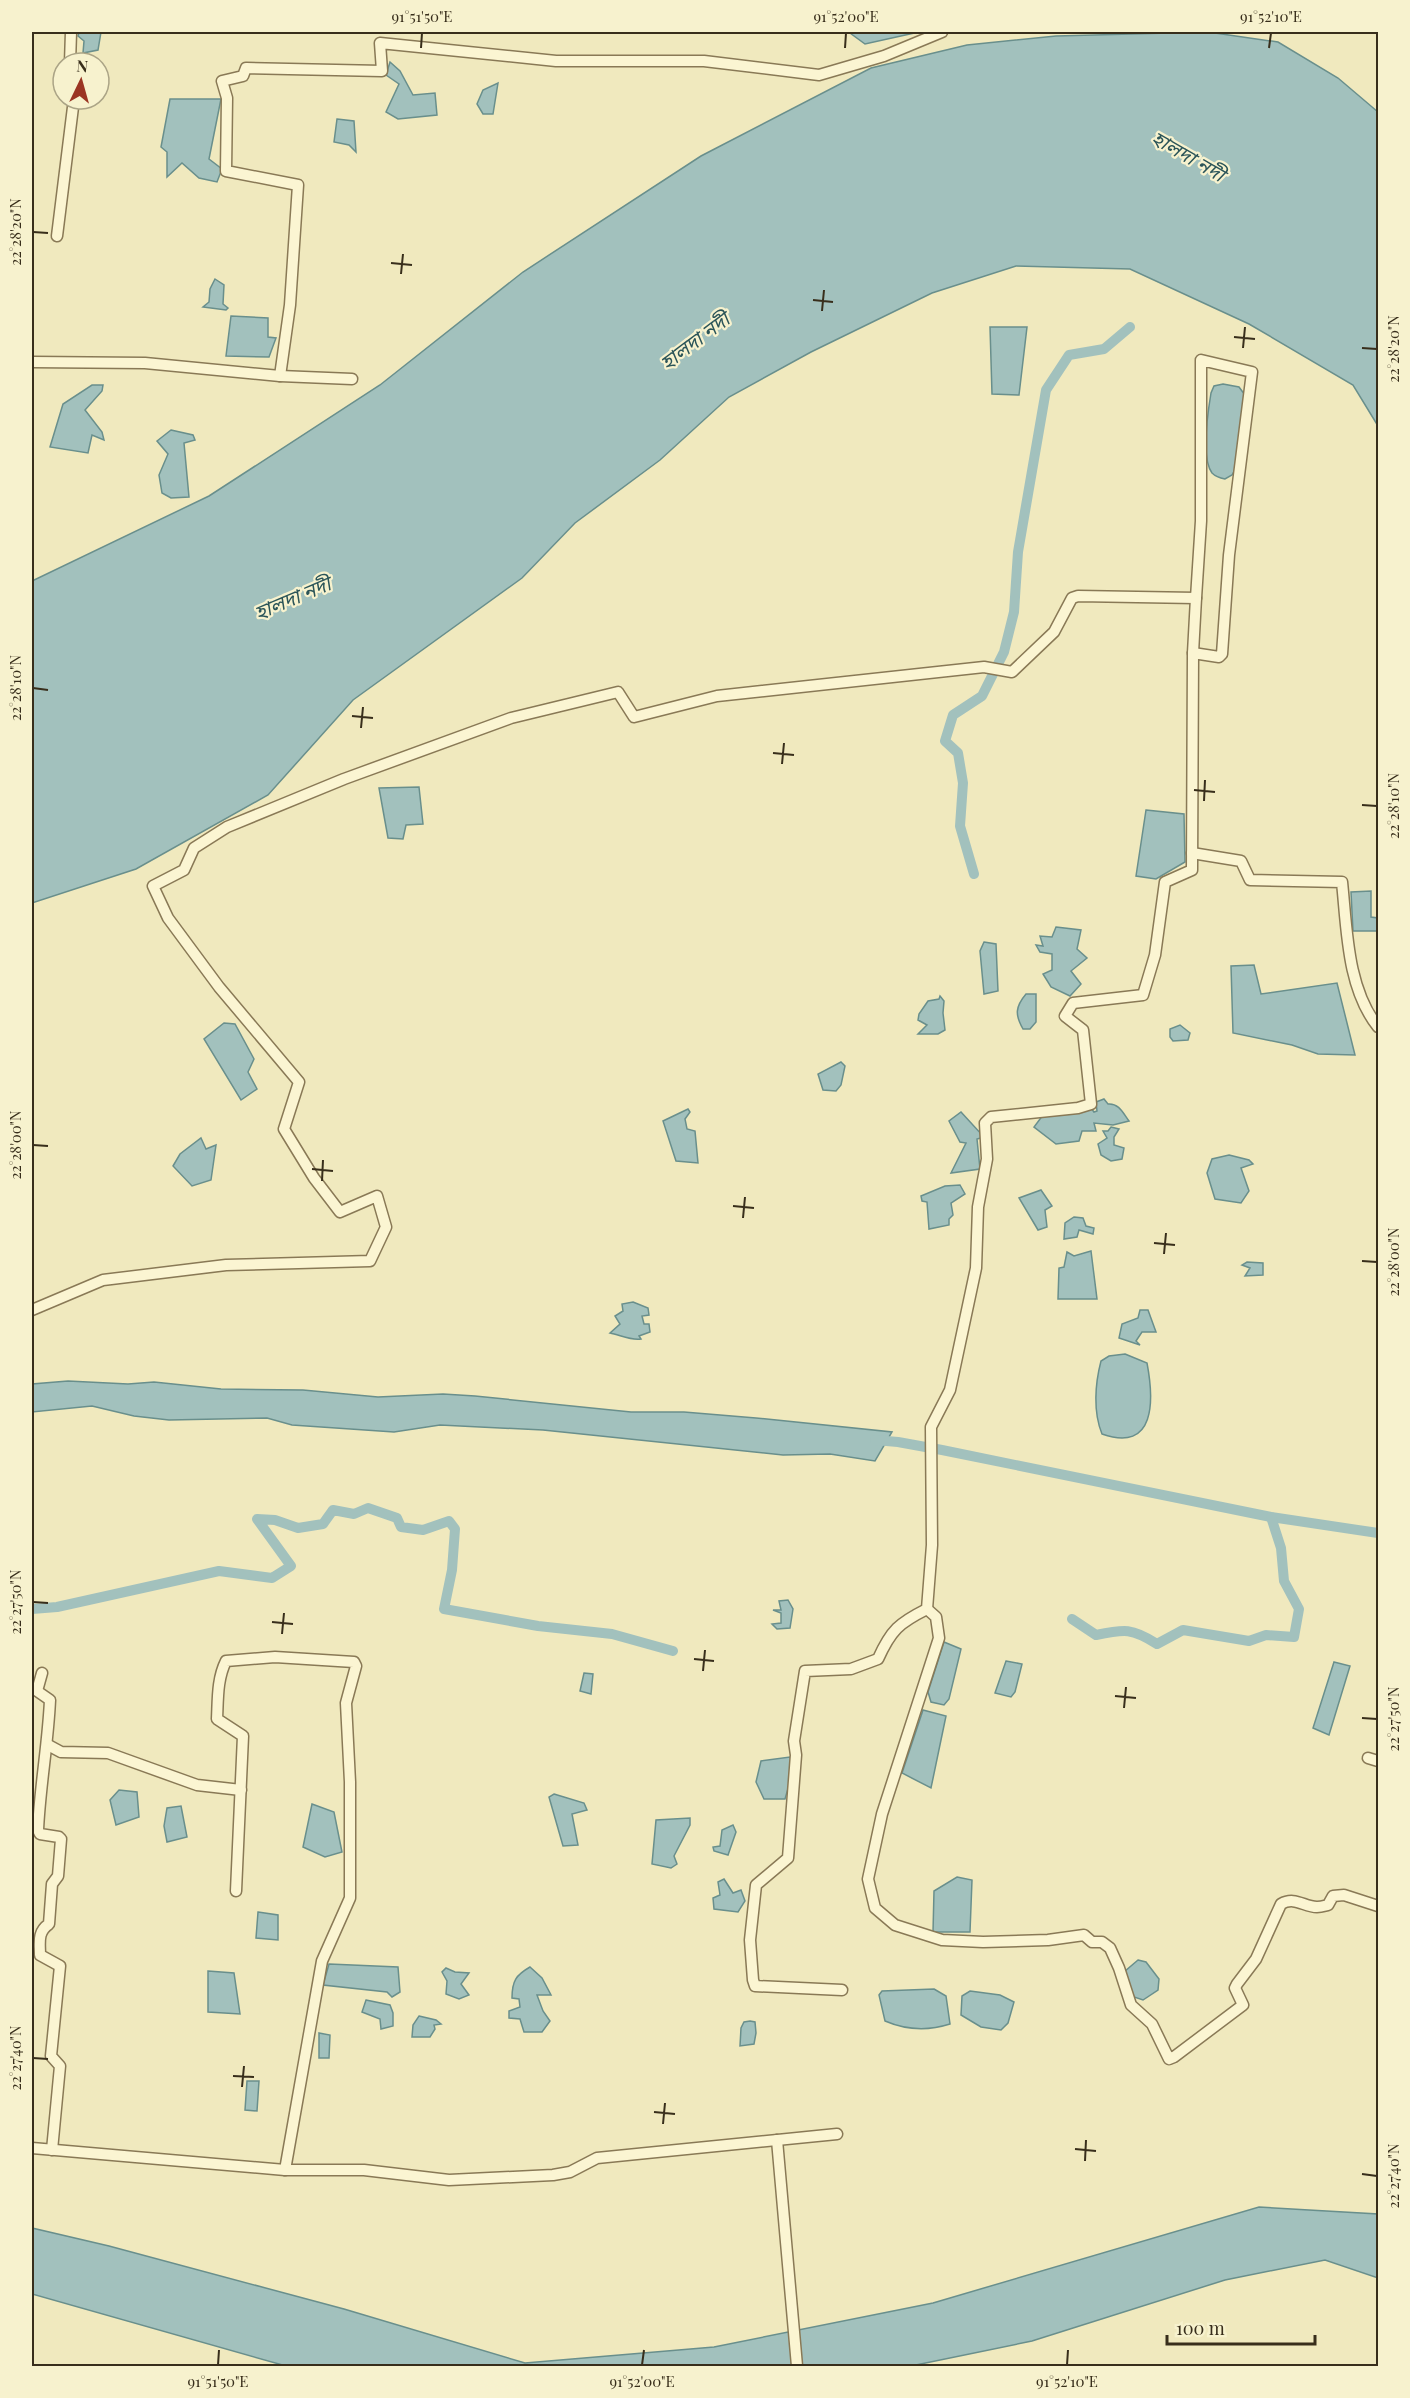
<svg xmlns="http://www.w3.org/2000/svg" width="1410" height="2398" font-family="'Playfair Display','Noto Sans Bengali',serif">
  <rect width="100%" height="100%" fill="#f0e9be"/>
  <g fill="#a2c1bd" stroke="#698f8c" stroke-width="1.5">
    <path d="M79 32H101L98 50 83 53 84 41 78 36Z"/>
    <path d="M853 32H919L865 44 850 33Z"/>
    <path d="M1208 32 1278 42 1338 78 1378 112V426L1353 385 1249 324 1130 269 1016 266 932 293 811 352 729 397 660 460 575 523 522 578 353 700 268 795 136 869 32 903V581L209 496 380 385 523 272 701 156 871 68 967 45 1056 36Z"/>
    <path d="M390 62 400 71 413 95 435 93 437 115 398 119 386 112 399 84 386 75Z"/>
    <path d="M498 83 493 114H483L477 104 483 90Z"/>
    <path d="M170 99H221L209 159 222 169 217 182 199 178 182 163 167 177V152L161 147Z"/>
    <path d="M337 119 354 121 356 152 349 145 334 142Z"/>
    <path d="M215 279 224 285 223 304 228 308 226 310 203 307 209 302 210 289Z"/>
    <path d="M231 316 268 318V337L276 338 269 357 226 356Z"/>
    <path d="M990 327H1027L1019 395 992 394Z"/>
    <path d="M1223 384 1239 387 1245 395 1237 466 1232 475 1225 479C1220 478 1216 477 1212 473 1201 458 1208 411 1211 393L1214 386Z"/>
    <path d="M92 385H103L102 391 85 410 102 432 104 440 92 435 88 453 50 447 63 404Z"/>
    <path d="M171 430 193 435 195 440 184 443 189 497 171 498 162 493 159 475 168 454 157 441Z"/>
    <path d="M419 787 423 824 406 825 403 839 388 838 379 788Z"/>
    <path d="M1146 810 1184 814 1185 862 1156 879 1136 876Z"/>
    <path d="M1371 891V917L1378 918V931H1353L1351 892Z"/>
    <path d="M1056 927 1081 930 1077 949 1087 958 1071 971 1081 984 1070 996 1051 987 1043 974 1052 970V954L1040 952 1036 945 1043 946 1040 936 1052 937Z"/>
    <path d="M984 942 996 944 998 991 984 994 980 951Z"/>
    <path d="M1254 965 1261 994 1337 983 1355 1055 1318 1054 1292 1045 1233 1033 1231 966Z"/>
    <path d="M1026 994H1036V1022L1030 1029H1023C1015 1015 1015 1007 1026 994Z"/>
    <path d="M940 996 944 1001 943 1013 945 1030 938 1034H918L927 1025 918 1020 919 1014 928 1001 939 999Z"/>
    <path d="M224 1023 235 1024 254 1059 248 1072 257 1089 241 1100 204 1039Z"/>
    <path d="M1180 1025 1190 1033 1188 1040 1173 1041 1170 1037V1029Z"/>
    <path d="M841 1062 845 1066 841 1085 836 1091 823 1090 818 1074Z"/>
    <path d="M1104 1099 1108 1104C1119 1103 1123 1113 1129 1121L1113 1125 1094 1123 1096 1131H1082L1079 1141 1056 1144 1034 1127 1043 1115 1091 1108 1094 1112 1097 1111 1096 1102Z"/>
    <path d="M688 1109 690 1112 685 1119 687 1129 695 1131 698 1163 676 1161 663 1121Z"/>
    <path d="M961 1112 984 1137 977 1139 980 1169 951 1173 966 1143 960 1142 949 1121Z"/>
    <path d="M1111 1127 1119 1129 1114 1137V1145L1124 1148 1122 1159 1111 1161 1101 1155 1098 1144 1107 1138 1103 1131H1108Z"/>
    <path d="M201 1138 206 1149 216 1145 211 1180 192 1186 173 1166 180 1154Z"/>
    <path d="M1229 1155 1249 1160 1253 1164 1241 1168 1249 1191 1241 1203 1215 1199 1207 1173 1212 1159Z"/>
    <path d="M960 1185 965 1194 951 1203 953 1215 949 1219V1225L929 1229 927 1202 922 1201 921 1196 945 1186Z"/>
    <path d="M1041 1190 1052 1206 1045 1210 1047 1227 1038 1230 1019 1198Z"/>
    <path d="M1074 1217 1083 1218 1086 1226 1094 1228 1093 1234 1079 1230 1077 1237 1064 1239 1065 1223Z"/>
    <path d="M1091 1251 1097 1299H1058L1059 1268 1064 1267 1067 1252 1074 1256Z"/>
    <path d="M1247 1262 1263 1263V1275L1245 1276 1250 1268 1242 1265Z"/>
    <path d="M633 1302 648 1308 649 1315 642 1316 644 1324H649L650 1332 639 1336 641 1339C632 1341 620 1335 610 1333L620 1324 615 1316 623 1311 622 1304Z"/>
    <path d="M1140 1310H1148L1156 1332H1142L1136 1341 1140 1345 1119 1338 1122 1324 1138 1318Z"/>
    <path d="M1125 1354 1147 1363C1154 1400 1156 1453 1102 1434 1093 1412 1095 1384 1101 1361L1109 1356Z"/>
    <path d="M68 1381 128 1384 154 1382 221 1389 303 1390 378 1397 443 1394 475 1396 631 1412H684L756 1418 892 1432 875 1461 830 1454 783 1455 543 1430 440 1425 394 1432 292 1425 267 1418 169 1420 134 1416 92 1406 32 1412V1384Z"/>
    <path d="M788 1600 793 1609 790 1628 777 1629 772 1624 781 1623V1613L773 1610H781L779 1601Z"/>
    <path d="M944 1642 961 1649 949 1699 944 1705 931 1702 928 1692Z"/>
    <path d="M1006 1661 1022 1664 1015 1692 1011 1697 995 1693Z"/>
    <path d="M1334 1662 1350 1666 1329 1735 1313 1728Z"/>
    <path d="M584 1673 593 1674 591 1694 580 1691Z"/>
    <path d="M923 1710 946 1716 931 1788 902 1773Z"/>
    <path d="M790 1757 794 1768 785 1799H764L756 1782 761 1761Z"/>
    <path d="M119 1790 137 1792 139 1817 116 1825 110 1800Z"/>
    <path d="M554 1794 584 1803 587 1810 572 1814 578 1845 563 1846 549 1797Z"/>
    <path d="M312 1804 334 1812 342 1852 325 1857 303 1847Z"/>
    <path d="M181 1806 187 1837 167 1842 164 1826 167 1808Z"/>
    <path d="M690 1818V1825L674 1856 677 1864 671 1868 652 1864 656 1820Z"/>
    <path d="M733 1825 736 1832 728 1855 714 1851 713 1847 720 1846 722 1830Z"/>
    <path d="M957 1877 972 1880 970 1932H933L934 1891Z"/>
    <path d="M724 1879 733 1893 741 1890 745 1901 738 1912 714 1909 713 1898 720 1895 718 1882Z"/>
    <path d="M258 1912 278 1915V1940L256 1938Z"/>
    <path d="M1138 1960 1146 1962 1159 1979 1158 1990 1143 2000 1134 1997 1124 1972Z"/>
    <path d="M329 1964 398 1967 400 1992 392 1997 387 1992 323 1985Z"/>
    <path d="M530 1967 542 1978 551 1995H537L543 2011 550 2021 542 2032H524L520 2019 509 2018V2011L520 2007 519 1999 512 1998C512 1981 516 1975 530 1967Z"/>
    <path d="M446 1968 455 1972 469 1973 461 1984 469 1995 459 1999 446 1994 447 1981 442 1972Z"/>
    <path d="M208 1971 234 1973 240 2014 208 2012Z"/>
    <path d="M934 1989 946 1996 950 2024C928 2031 906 2030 885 2021L879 1995 882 1991Z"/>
    <path d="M970 1991 1000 1995 1014 2002 1008 2023 1001 2030 981 2027 961 2015 962 1996Z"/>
    <path d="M366 2000 390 2005 393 2013V2026L381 2029 380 2019 362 2012Z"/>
    <path d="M419 2016 436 2020 441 2024 434 2025 435 2029 430 2037H412L413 2025Z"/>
    <path d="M750 2021 755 2022 756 2033 754 2044 740 2046 741 2028 744 2022Z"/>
    <path d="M319 2033 330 2035 329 2058H319Z"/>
    <path d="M247 2081H259L257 2111 245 2110Z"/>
    <path d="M1259 2207 1378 2214V2278L1325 2260 1225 2280 1032 2341 911 2366H286L32 2294V2228L109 2246 344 2309 525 2363 714 2347 933 2303Z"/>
  </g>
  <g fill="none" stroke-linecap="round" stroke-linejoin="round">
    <g stroke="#a2c1bd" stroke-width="10">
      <path d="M974 874 960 826 963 783 958 753 945 741 953 715 982 696 1004 652 1014 612 1018 552 1046 390 1069 355 1104 349 1130 327"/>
      <path d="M875 1440 898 1442 942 1450 1271 1517 1378 1533"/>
      <path d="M32 1609 57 1607 219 1571 272 1578 291 1566 257 1519 275 1520 298 1528 323 1524 333 1510 354 1514 368 1508 397 1518 401 1527 423 1530 449 1521 455 1529 452 1570 444 1609 538 1626 612 1634 673 1651"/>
      <path d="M1072 1619 1096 1635C1125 1629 1132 1628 1157 1644L1183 1630 1249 1641 1266 1635 1294 1637 1299 1609 1284 1581 1281 1548 1271 1517"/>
    </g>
    <g stroke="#897956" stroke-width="13">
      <g id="street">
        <path d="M70 63 71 32"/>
        <path d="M57 236 74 99"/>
        <path d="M32 362 145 363 280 376 352 379"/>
        <path d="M280 376 290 305 298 185 226 171 227 98 222 81 243 76 246 68 382 71 380 43 556 61H704L819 75 884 56 942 32"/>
        <path d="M1193 653 1196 598"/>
        <path d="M1192 853 1241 861 1250 880 1342 882C1347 930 1347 988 1378 1027"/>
        <path d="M32 1310 103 1280 226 1265 370 1261 386 1227 377 1196 340 1212 314 1178 284 1129 299 1082 219 987 168 918 153 886 184 870 194 848 227 827 344 779 511 718 618 692 634 717 717 696 984 667 1012 672 1054 632 1072 598 1078 596 1196 598 1201 521V360L1252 372 1229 555 1222 654 1219 657 1193 653 1192 870 1165 882 1155 955 1143 995 1073 1003 1065 1016 1083 1030 1091 1104 1078 1108 991 1117 985 1123 987 1159 978 1207 976 1268 950 1390 931 1427 932 1545 927 1609C899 1623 891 1630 878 1659L851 1669 805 1671 794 1741 796 1755 788 1858 756 1885 750 1940 753 1980 755 1986 842 1990"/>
        <path d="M927 1609 936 1617 939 1638 882 1814 868 1879 875 1908 895 1925 942 1940 983 1942 1048 1940 1084 1935 1092 1942H1102L1110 1948 1119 1968 1131 2005 1152 2024 1169 2059 1174 2057 1243 2005 1235 1988 1237 1984 1256 1959 1281 1904C1295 1896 1304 1907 1317 1907 1321 1907 1324 1906 1328 1905L1333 1896 1344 1895 1378 1906"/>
        <path d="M42 1673 37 1691 50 1700C48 1744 40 1786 38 1830L40 1834 59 1837 61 1839 58 1876 52 1884 49 1924C37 1932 40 1943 40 1955L60 1966 51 2056 60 2066 52 2150"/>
        <path d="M48 1745 61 1752 108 1753 197 1785 241 1790"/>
        <path d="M1368 1758 1378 1761"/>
        <path d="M236 1891 243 1736 217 1719C218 1699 217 1679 226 1661L275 1657 354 1662 356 1666 346 1703 350 1782V1898L322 1961 285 2170"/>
        <path d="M777 2140 797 2366"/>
        <path d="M32 2148 285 2170H364L449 2180 553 2175 570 2172 597 2158 837 2134"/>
      </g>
    </g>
    <use href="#street" stroke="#fbf5d2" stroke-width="10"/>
  </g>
  <path fill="none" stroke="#382e1b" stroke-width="2" d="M421 48 422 33M845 48 846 33M1269 48 1271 33M33 232 48 233M391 263 412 265M401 274 403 254M813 300 833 302M822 311 824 290M1234 337 1255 339M1243 348 1245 327M1362 348 1377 349M33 688 48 690M352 716 373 718M361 728 363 707M773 753 794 755M782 764 784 743M1194 790 1215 792M1204 801 1205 780M1362 805 1377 806M33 1145 48 1146M312 1169 333 1171M322 1181 323 1160M733 1206 754 1208M743 1218 745 1197M1154 1243 1175 1245M1164 1254 1166 1233M1362 1261 1377 1262M33 1602 48 1603M272 1622 293 1624M282 1634 284 1613M694 1659 714 1661M703 1671 705 1650M1115 1696 1136 1698M1124 1708 1126 1687M1362 1718 1377 1719M33 2058 48 2059M233 2076 254 2077M242 2087 244 2066M654 2112 675 2114M663 2124 665 2103M1075 2149 1096 2151M1085 2161 1086 2140M1362 2174 1377 2176M218 2365 219 2350M642 2365 644 2350M1067 2365 1068 2350"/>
  <g text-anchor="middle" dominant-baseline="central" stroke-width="4.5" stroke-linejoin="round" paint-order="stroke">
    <g font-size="20" font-style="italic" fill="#2a5458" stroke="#f7f2ce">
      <text transform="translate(1189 155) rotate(30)">হালদা নদী</text>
      <text transform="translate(694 340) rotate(-37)">হালদা নদী</text>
      <text transform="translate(292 597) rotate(-23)">হালদা নদী</text>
    </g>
  </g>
  <rect width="1410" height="2398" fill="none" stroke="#f7f2ce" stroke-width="66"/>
  <g transform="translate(81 81) rotate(5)"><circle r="28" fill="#f7f2ce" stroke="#aba486" stroke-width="1.5"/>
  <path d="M0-4.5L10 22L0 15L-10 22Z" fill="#9b3523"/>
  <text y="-9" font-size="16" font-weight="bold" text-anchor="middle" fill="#382e1b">N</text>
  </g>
  <path d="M1167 2335v9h148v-9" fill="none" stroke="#382e1b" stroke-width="3"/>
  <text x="1176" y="2335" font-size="18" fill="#382e1b" stroke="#f7f2ce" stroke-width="4.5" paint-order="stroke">100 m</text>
  <rect x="33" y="33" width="1344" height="2332" fill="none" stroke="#382e1b" stroke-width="2"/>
  <g font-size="15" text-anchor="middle" fill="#382e1b">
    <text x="422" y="22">91°51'50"E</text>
    <text x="846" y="22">91°52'00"E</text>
    <text x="1271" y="22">91°52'10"E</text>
    <text transform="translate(16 232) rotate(-90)" y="5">22°28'20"N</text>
    <text transform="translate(1394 349) rotate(-90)" y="5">22°28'20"N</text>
    <text transform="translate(16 688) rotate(-90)" y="5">22°28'10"N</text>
    <text transform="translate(1394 806) rotate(-90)" y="5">22°28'10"N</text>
    <text transform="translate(16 1145) rotate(-90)" y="5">22°28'00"N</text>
    <text transform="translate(1394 1262) rotate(-90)" y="5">22°28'00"N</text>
    <text transform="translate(16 1602) rotate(-90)" y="5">22°27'50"N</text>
    <text transform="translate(1394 1719) rotate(-90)" y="5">22°27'50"N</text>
    <text transform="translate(16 2058) rotate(-90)" y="5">22°27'40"N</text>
    <text transform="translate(1394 2176) rotate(-90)" y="5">22°27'40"N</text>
    <text x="218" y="2387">91°51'50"E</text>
    <text x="642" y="2387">91°52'00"E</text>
    <text x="1067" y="2387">91°52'10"E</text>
  </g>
</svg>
